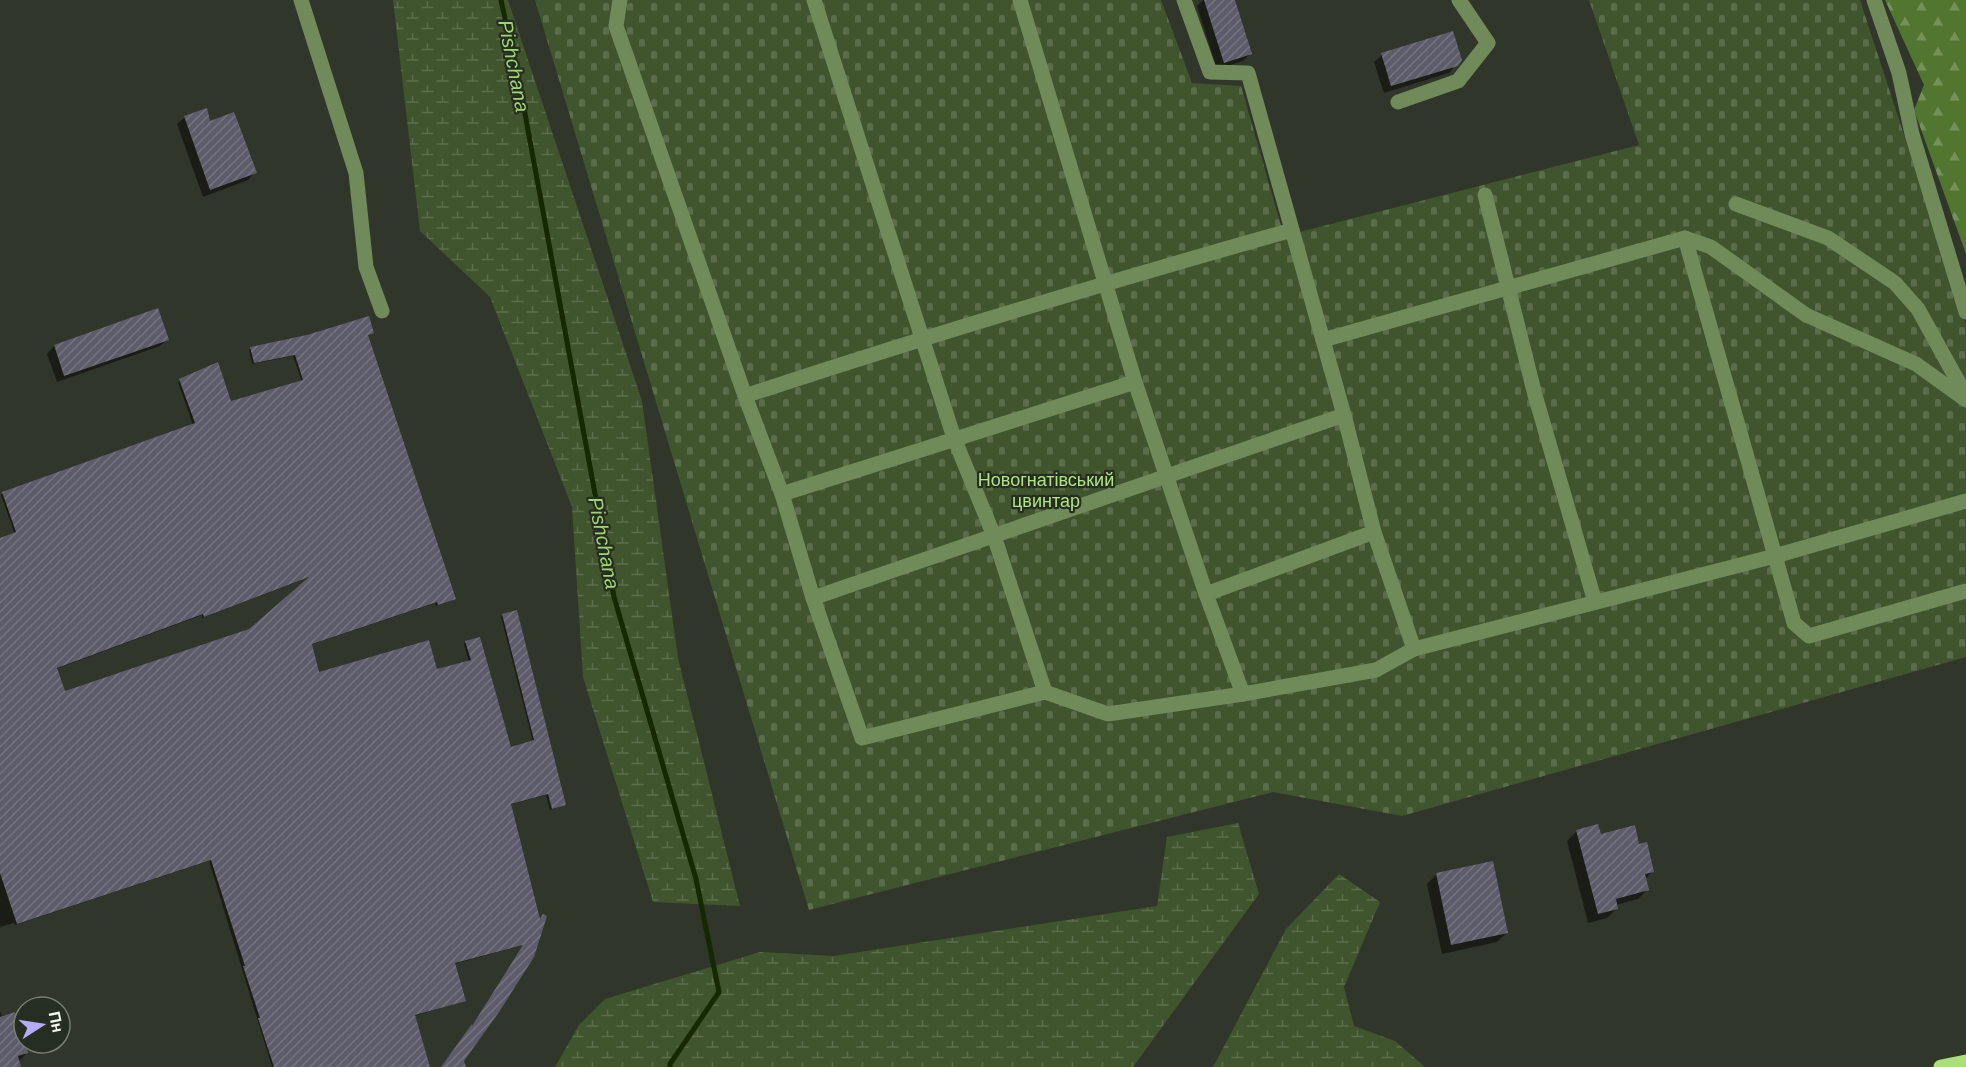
<svg xmlns="http://www.w3.org/2000/svg" width="1966" height="1067" font-family="Arial,sans-serif">
  <defs>
    <pattern id="forest-firs" width="22" height="20" patternUnits="userSpaceOnUse" patternTransform="scale(1.5)"><rect width="22" height="20" fill="#52762f"/><path d="M5 1l3.5 6h-7zM16 11l3.5 6h-7z" fill="#749158"/></pattern>
    <pattern id="wetland-marsh" width="20" height="14" patternUnits="userSpaceOnUse" patternTransform="scale(1.5)"><rect width="20" height="14" fill="#40542d"/><path d="M1 5h8M5 5V1M11 12h8M15 12V8" fill="none" stroke="#5c6d4c"/></pattern>
    <pattern id="cemetery-stones" width="16" height="16" patternUnits="userSpaceOnUse" patternTransform="scale(1.5)"><rect width="16" height="16" fill="#40542d"/><path d="M2 7V4a2 2 0 0 1 4 0v3zM10 15v-3a2 2 0 0 1 4 0v3z" fill="#5c6d4c"/></pattern>
    <pattern id="building-hatch" width="6" height="6" patternUnits="userSpaceOnUse" patternTransform="scale(1.5)"><rect width="6" height="6" fill="#5d5c6b"/><path d="M-1 1l2-2M0 6l6-6M5 7l2-2" fill="none" stroke="#757480"/></pattern>
  </defs>
  <rect width="100%" height="100%" fill="#30372a"/>
  <path fill="url(#forest-firs)" d="M1885 0H1966V254L1914 110 1924 85Z"/>
  <g fill="url(#wetland-marsh)">
    <path d="M393 0H508L642 401 678 658 740 906 653 902 583 677 572 507 490 297 420 231Z"/>
    <path d="M1238 823 1259 894 1133 1067H555L579 1025 605 999 760 952 834 956 1157 906 1167 837Z"/>
    <path d="M1339 874 1380 902 1344 987 1354 1026 1395 1041 1425 1067H1213L1286 929Z"/>
  </g>
  <path fill="url(#cemetery-stones)" d="M535 0H1161L1192 83 1241 86 1284 236 1639 145 1589 0H1860L1966 325V657L1402 816 1273 792 809 910Z"/>
  <g fill="#0007" fill-rule="evenodd">
    <path d="M1203 0H1233L1250 54 1243 61 1217 69 1197 6Z"/>
    <path d="M1452 33 1456 65 1449 73 1384 93 1374 62 1382 55Z"/>
    <path d="M185 117 210 123 255 172 248 180 203 197 177 124Z"/>
    <path d="M158 310 168 339 160 346 57 382 47 354 54 346Z"/>
    <path d="M366 335 454 599 436 606 435 603 310 645 318 674 436 671 469 662 464 644 466 642 510 749 533 742 501 617 503 615 565 805 550 810 546 795 509 805 539 922 463 1060 464 1067H442L472 1028 524 945 454 964 464 1001 414 1016 429 1067H272L209 861 15 925 14 923 0 927V556L33 586 1 495 193 425 178 382 180 380 230 403 302 382 293 356 252 364 249 350 251 348ZM312 576 249 630 64 693 56 669 202 615V618Z"/>
    <path d="M1577 831 1638 845 1653 871 1645 879 1647 890 1638 899 1616 905 1617 908 1607 918 1588 923 1567 841Z"/>
    <path d="M1437 874 1507 933 1497 942 1442 954 1427 884Z"/>
    <path d="M0 1011 2 1017 27 1053 18 1062 20 1067H0Z"/>
  </g>
  <g fill="none" stroke-linecap="round" stroke-linejoin="round">
    <path stroke="#162802" stroke-width="5" d="M501 0 521 92 614 597 696 879 719 992 670 1064V1067"/>
  </g>
  <g fill="url(#building-hatch)" fill-rule="evenodd">
    <path d="M1204 0H1235L1252 54 1224 63Z"/>
    <path d="M1453 31 1462 60 1458 66 1391 86 1381 53Z"/>
    <path d="M207 108 210 121 234 112 257 173 210 190 184 116Z"/>
    <path d="M158 308 169 340 64 376 54 345Z"/>
    <path d="M369 316 374 333 368 335 456 599 438 605 437 602 312 644 319 672 429 640 437 669 471 660 465 641 480 637 511 747 534 740 502 614 517 610 566 805 552 809 548 794 511 804 540 919 543 914 547 916 534 957 499 1012 464 1061 466 1067H441L472 1024V1026L523 945 455 963 466 1001 415 1015 430 1067H274L258 1018H260L243 966H245L211 860 17 924 0 873V538L16 532 2 492 195 423 179 379 218 362 231 401 303 380 295 355 254 363 250 347 307 335ZM309 577 249 629 65 691 57 668 203 614 204 617Z"/>
    <path d="M1598 824 1601 834 1635 825 1639 844 1647 842 1654 872 1645 874 1649 890 1616 899 1618 909 1598 914 1576 830Z"/>
    <path d="M1493 861 1508 933 1451 945 1436 873Z"/>
    <path d="M15 1012 28 1053 18 1056 21 1067H0V1017Z"/>
  </g>
  <g fill="none" stroke-linecap="round" stroke-linejoin="round">
    <g stroke="#708a5a" stroke-width="15">
      <path d="M301 0 356 173 366 267 382 311"/>
      <path d="M620 0 616 26 745 396 782 494 813 598 862 738 1045 692 1108 714 1243 694"/>
      <path d="M814 0 954 438 994 536 1045 692"/>
      <path d="M1020 0 1135 382 1206 594 1243 694 1376 670 1414 649"/>
      <path d="M1184 0 1210 72 1248 73 1344 415 1374 532 1414 649 1775 556 1794 623 1809 636 1966 591"/>
      <path d="M1874 0 1899 73 1912 134 1966 312"/>
      <path d="M1398 102 1458 81 1488 43 1459 0"/>
      <path d="M1485 195 1535 395 1595 602"/>
      <path d="M1736 204 1828 238 1895 283 1918 309 1960 385 1966 390"/>
      <path d="M1685 238 1775 556 1966 501"/>
      <path d="M1323 340 1685 238 1711 247 1806 315 1916 364 1966 400"/>
      <path d="M745 396C926 336 1108 282 1292 230"/>
      <path d="M782 494 1135 382"/>
      <path d="M1206 594 1374 532"/>
      <path d="M813 598 1344 415"/>
    </g>
    <path stroke="#aadf79" stroke-width="15" d="M1941 1067 1966 1062"/>
  </g>
  <g text-anchor="middle" dominant-baseline="central" stroke-width="4.5" stroke-linejoin="round" paint-order="stroke">
    <g font-size="18" fill="#b0e481" stroke="#262d21">
      <text x="1046" y="480">Новогнатівський<tspan x="1046" dy="21">цвинтар</tspan></text>
    </g>
    <g font-size="20" font-style="italic" fill="#a0d472" stroke="#262d21">
      <text transform="translate(514 66) rotate(79)">Pishchana</text>
      <text transform="translate(604 543) rotate(79)">Pishchana</text>
    </g>
  </g>
  <g transform="translate(42 1025) rotate(78)"><circle r="28" fill="#262d21" stroke="#787e73" stroke-width="1.5"/>
  <path d="M0-4.5L10 22L0 15L-10 22Z" fill="#b5acf8"/>
  <text y="-9" font-size="16" font-weight="bold" text-anchor="middle" fill="#f2f7ee">Пн</text>
  </g>
</svg>
